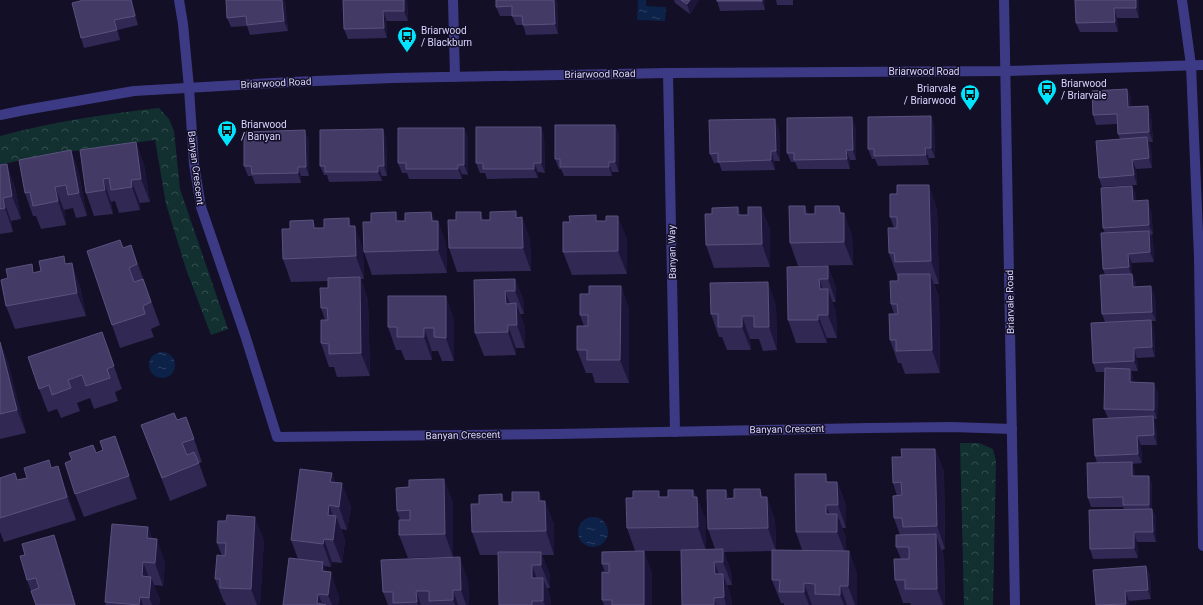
<svg xmlns="http://www.w3.org/2000/svg" width="1203" height="605" font-family="Roboto,sans-serif">
  <defs>
    <pattern id="park-crowns" width="20" height="18" patternUnits="userSpaceOnUse"><rect width="20" height="18" fill="#12302f"/><path d="M2 6a3 3 0 1 1 6 0M12 15a3 3 0 1 1 6 0" fill="none" stroke="#344d4e"/></pattern>
    <pattern id="water-ripples" width="26" height="14" patternUnits="userSpaceOnUse"><rect width="26" height="14" fill="#0c2248"/><path d="M2 4q2-2 4 0t4 0M15 11q2-2 4 0t4 0" fill="none" stroke="#2f4163"/></pattern>
  </defs>
  <rect width="100%" height="100%" fill="#130f26"/>
  <g fill="url(#park-crowns)">
    <path d="M159 108 169 119 174 131 180 189 228 329 211 335 186 269 166 204 155 140 38 156 0 165V136C52 122 105 114 159 108Z"/>
    <path d="M960 443H979L993 449 996 461 993 605H964Z"/>
  </g>
  <g fill="url(#water-ripples)">
    <path d="M638 0H646V6L666 7 665 21 637 20Z"/>
    <circle cx="162" cy="365" r="13"/>
    <circle cx="593" cy="532" r="15"/>
  </g>
  <g fill="none" stroke-linecap="round" stroke-linejoin="round">
    <g stroke="#3d3a85" stroke-width="10">
      <path d="M179 0 183 24 189 88 194 164 201 207 245 335 277 437 556 434 870 428 952 427 1012 429"/>
      <path d="M453 0 455 77"/>
      <path d="M1004 0 1015 605"/>
      <path d="M1182 0 1191 65 1199 257 1203 546"/>
      <path d="M668 73 675 432"/>
      <path d="M0 115 25 110 134 91 291 82 393 78 668 73 1006 71 1203 65"/>
    </g>
  </g>
  <g fill="#312854">
    <path d="M132 0 138 25 118 30 120 40 84 48 81 38Z"/>
    <path d="M343 0H407L408 21H387V38L348 39 344 29Z"/>
    <path d="M557 0 558 34 526 35 523 25H516L512 16H500L496 7Z"/>
    <path d="M674 0H699L690 14 675 3Z"/>
    <path d="M717 0H765V10L720 11Z"/>
    <path d="M776 0H793V5H777Z"/>
    <path d="M1075 0H1139V18H1117L1118 32H1080L1076 23Z"/>
    <path d="M285 1 288 31 250 35 247 26 231 27 227 18Z"/>
    <path d="M1127 89 1131 98V107L1148 106 1151 116 1153 142H1149L1151 147 1152 168 1136 169 1137 185 1102 187 1099 178 1120 139 1118 134 1117 124 1096 125 1093 115Z"/>
    <path d="M931 116 934 125 935 158H929V165L878 166 875 159H872L868 149Z"/>
    <path d="M615 125 619 135V172H612V176H564L561 169H559L555 159Z"/>
    <path d="M541 127 544 137 545 173 538 172V178L487 179 485 173H480L476 163Z"/>
    <path d="M856 127V160H850V169H798L795 162H791L787 153Z"/>
    <path d="M464 128 468 138V175L462 174V179H409L407 173H402L398 163Z"/>
    <path d="M383 129 386 139 387 176H382V181L329 182 327 175H324L320 166Z"/>
    <path d="M779 129 780 161H774L775 170 722 171 719 163H714L710 154Z"/>
    <path d="M309 140V176H301V183L255 184 252 176H248L244 166Z"/>
    <path d="M136 142 144 165 150 202 140 203V210L119 213 115 201 111 202 113 214 94 216 86 193Z"/>
    <path d="M71 150 79 174 87 216 76 218 73 208 64 210 66 225 41 229 36 216H33L25 193Z"/>
    <path d="M0 165 15 187 21 219 11 221 13 232 0 234Z"/>
    <path d="M1132 186 1136 195V201L1151 210 1153 234 1151 235 1153 240 1154 262 1132 263V274L1136 283V287L1155 296 1156 321H1151L1154 330 1155 357 1137 358 1138 371H1131L1133 378V382L1158 392 1157 419H1154L1156 426 1157 445H1141L1142 463 1132 464 1135 472V476H1149L1152 485V509L1156 518V542H1137L1138 558 1093 559 1090 549 1124 509 1123 507H1091L1088 498 1097 463 1095 456 1108 418 1104 409 1105 372H1096L1093 363 1105 322 1102 314 1105 275 1103 269 1105 233 1103 228Z"/>
    <path d="M805 206 808 214H815L839 206 842 213H844L852 236 853 265 798 266 790 243Z"/>
    <path d="M738 207 741 215H748L761 207 770 230V267L714 268 706 245 712 214Z"/>
    <path d="M937 208 939 284H934L939 297 940 373 905 374 901 363H898L890 340 894 314 891 304 898 281V276H897L889 253 894 228 890 217Z"/>
    <path d="M431 212 435 221H438L446 244 447 273 372 275 364 252 405 221Z"/>
    <path d="M522 217 530 240 531 271 457 272 449 248 484 220Z"/>
    <path d="M349 218 351 226 363 249 364 279H361L368 301 370 376 337 377 334 367H329L321 343 325 320 321 308 328 288V281L291 282 283 259 316 228H324Z"/>
    <path d="M598 221H606L627 239V274L572 275 563 252 570 222Z"/>
    <path d="M131 245 160 325 151 329 154 337 120 348 112 325 123 248Z"/>
    <path d="M67 264 80 286 86 316 15 329 6 306 35 272Z"/>
    <path d="M828 266 836 289V302H832L836 312 837 338H827V343H796L788 320Z"/>
    <path d="M515 279 524 302V314H520L525 327V348H516V355L484 356 475 333 474 280Z"/>
    <path d="M621 286 629 309V383H595L592 373H586L577 350 584 326 580 315 589 294Z"/>
    <path d="M776 305 777 350 763 351 759 339H750L751 350H727L722 337H719L711 314Z"/>
    <path d="M454 319V361H442L438 351H432V360H405L401 350H396L388 327Z"/>
    <path d="M0 342 8 363 26 433 0 439Z"/>
    <path d="M110 355 122 389 115 392 118 401 94 409 90 398 77 403 80 411 61 418 57 409 48 412 39 389Z"/>
    <path d="M177 420 194 439 202 462 199 463 207 486 170 501 141 425Z"/>
    <path d="M115 436 137 499 84 517 75 494 96 453 103 450Z"/>
    <path d="M935 449 944 472 945 549 942 550 944 558 945 605H911L910 603H903L895 580 901 559 896 547 900 535 894 518 897 496 893 483 902 457Z"/>
    <path d="M49 460 51 468 66 489 76 520 4 542 0 532V478L18 480 27 478Z"/>
    <path d="M332 473 335 482 351 506 347 530 341 529 345 540 342 563 332 562 331 567 324 566 326 572 339 596 338 605H283L298 559 291 540Z"/>
    <path d="M828 482H837L846 505V528H842L846 537V551H849L857 574V605H784V603H781L772 580V551L724 552 731 572 732 585H727L731 597 732 605H682L681 551H644L652 574V605H604L602 600 605 573 602 564 635 551 627 528 633 498 668 497 693 490 706 520V549H715L708 529 726 490 729 498H734L760 489 763 497 775 520 776 550H802L796 532Z"/>
    <path d="M409 487 453 502V557L408 558 399 535 400 520 397 511Z"/>
    <path d="M539 492 542 501 554 524V555H542L550 575V588H547L551 601V605H499L498 555H480L472 532 479 504 512 502Z"/>
    <path d="M148 527 152 538 165 562 163 586 154 585 160 600 159 605H106L105 602Z"/>
    <path d="M264 540 260 605H226L225 602H224L215 579 222 556 217 543Z"/>
    <path d="M62 558 76 605H36L27 580Z"/>
    <path d="M1146 566 1150 576 1151 599 1129 601V605H1096Z"/>
    <path d="M468 580 469 605H388L383 592Z"/>
  </g>
  <g fill="#1d163a">
    <path d="M131 0H132L138 25 135 16Z"/>
    <path d="M282 0H284L285 1 288 31 284 21Z"/>
    <path d="M404 0H407L408 21 404 11Z"/>
    <path d="M554 0H557L558 34 555 24Z"/>
    <path d="M690 0H699L690 14 687 4Z"/>
    <path d="M762 0H765V10L762 1Z"/>
    <path d="M1136 0H1139V18L1136 8Z"/>
    <path d="M1114 8 1117 18 1118 32 1115 22Z"/>
    <path d="M383 11 387 21V38L384 28Z"/>
    <path d="M114 20 118 30 120 40Z"/>
    <path d="M1127 89 1131 98 1132 117 1128 107Z"/>
    <path d="M1148 106 1151 116 1153 142 1149 132Z"/>
    <path d="M931 116 934 125 935 158 931 148Z"/>
    <path d="M852 117 856 127V160L853 150Z"/>
    <path d="M775 119 779 129 780 161 776 151Z"/>
    <path d="M615 125 619 135V172L615 162Z"/>
    <path d="M541 127 544 137 545 173 541 163Z"/>
    <path d="M464 128 468 138V175L464 165Z"/>
    <path d="M383 129 386 139 387 176 384 166Z"/>
    <path d="M305 130 309 140V176L306 167Z"/>
    <path d="M1147 137 1151 147 1152 168 1149 158Z"/>
    <path d="M136 142 144 165 150 202 141 179Z"/>
    <path d="M925 148 929 158V165L926 155Z"/>
    <path d="M71 150 79 174 87 216 79 193Z"/>
    <path d="M846 150 850 160V169L847 159Z"/>
    <path d="M771 151 774 161 775 170 771 160Z"/>
    <path d="M1132 160 1136 169 1137 185 1134 175Z"/>
    <path d="M609 162 612 172V176L609 167Z"/>
    <path d="M534 163 538 172V178L534 169Z"/>
    <path d="M7 164 15 187 21 219 12 196Z"/>
    <path d="M458 165 462 174V179L458 169Z"/>
    <path d="M378 166 382 176V181L378 172Z"/>
    <path d="M298 167 301 176V183L298 173Z"/>
    <path d="M103 179 111 202 113 214 105 190Z"/>
    <path d="M131 180 140 203V210L132 187Z"/>
    <path d="M929 185 937 208 939 284 931 261Z"/>
    <path d="M1132 186 1136 195 1137 211 1133 201Z"/>
    <path d="M55 187 64 210 66 225 58 201Z"/>
    <path d="M3 198 11 221 13 232 5 208Z"/>
    <path d="M1148 200 1151 210 1153 234 1149 225Z"/>
    <path d="M805 206 813 229 805 214Z"/>
    <path d="M839 206 844 218V213L852 236 853 265 844 242 840 213Z"/>
    <path d="M738 207 746 230 738 215Z"/>
    <path d="M761 207 770 230V267L762 244Z"/>
    <path d="M516 211 522 228V217L530 240 531 271 523 248 516 218Z"/>
    <path d="M396 212 404 236 396 221Z"/>
    <path d="M431 212 438 230V221L446 244 447 273 438 250 432 221Z"/>
    <path d="M481 212 489 235 481 220Z"/>
    <path d="M618 216 627 239V274L618 251Z"/>
    <path d="M349 218 355 236V226L363 249 364 279 356 256 349 226Z"/>
    <path d="M313 220 322 243 314 228Z"/>
    <path d="M1149 231 1153 240 1154 262 1150 252Z"/>
    <path d="M1128 254 1132 263V274L1136 283V297L1133 287 1132 277 1129 267Z"/>
    <path d="M72 263 80 286 86 316 77 293Z"/>
    <path d="M828 266 836 289V302L828 279Z"/>
    <path d="M930 274 939 297 940 373 932 350Z"/>
    <path d="M360 277 368 301 370 376 361 353Z"/>
    <path d="M515 279 524 302V314L515 291Z"/>
    <path d="M819 279 828 302 820 289Z"/>
    <path d="M768 282 776 305 777 350 769 327Z"/>
    <path d="M621 286 629 309V383L620 360Z"/>
    <path d="M1151 286 1155 296 1156 321 1152 312Z"/>
    <path d="M828 289 836 312 837 338 828 315Z"/>
    <path d="M505 291 514 315 506 304Z"/>
    <path d="M446 296 454 319V361L446 338Z"/>
    <path d="M516 303 525 327V348L517 325Z"/>
    <path d="M818 315 827 338V343L818 320Z"/>
    <path d="M742 316 750 339 751 350 742 327Z"/>
    <path d="M1151 320 1154 330 1155 357 1152 347Z"/>
    <path d="M508 325 516 348V355L508 332Z"/>
    <path d="M424 328 432 351V360L424 337Z"/>
    <path d="M0 342 8 363 26 433 17 410Z"/>
    <path d="M1134 348 1137 358 1138 371 1134 361Z"/>
    <path d="M1130 369 1133 378V392L1130 382Z"/>
    <path d="M1154 383 1158 392 1157 419 1154 410Z"/>
    <path d="M1153 416 1156 426 1157 445 1154 435Z"/>
    <path d="M115 436 124 459 137 499 129 476Z"/>
    <path d="M1137 436 1141 445 1142 463 1138 454Z"/>
    <path d="M935 449 944 472 945 549 937 526Z"/>
    <path d="M1132 462 1135 472V486L1132 476Z"/>
    <path d="M58 466 66 489 76 520 67 497Z"/>
    <path d="M332 473 340 496 330 482Z"/>
    <path d="M826 474 834 497 826 482Z"/>
    <path d="M1149 476 1152 485V509L1156 518V542L1153 532V515L1149 505Z"/>
    <path d="M444 479 453 502V557L445 534Z"/>
    <path d="M837 482 846 505V528L838 505Z"/>
    <path d="M342 483 351 506 347 530 339 507Z"/>
    <path d="M760 489 767 507V497L775 520 776 551 768 528 761 497Z"/>
    <path d="M693 490 697 502V497L706 520V551L698 527 693 497Z"/>
    <path d="M726 490 734 513 726 499Z"/>
    <path d="M539 492 545 510V501L554 524V555L546 531 539 501Z"/>
    <path d="M502 494 510 517 502 502Z"/>
    <path d="M329 505 336 524V516L345 540 342 563 333 540 328 515Z"/>
    <path d="M826 505 835 528 826 514Z"/>
    <path d="M837 514 846 537V555L837 532Z"/>
    <path d="M255 517 264 540 260 605H257L251 589Z"/>
    <path d="M148 527 156 548 157 539 165 562 163 586 155 563 147 538Z"/>
    <path d="M1134 532 1137 542 1138 558 1134 548Z"/>
    <path d="M936 534 944 558 945 605H943L937 589Z"/>
    <path d="M54 535 62 558 76 605H75Z"/>
    <path d="M324 539 332 562 331 567 323 544Z"/>
    <path d="M723 549 731 572 732 585 723 562Z"/>
    <path d="M644 551 652 574V605H644Z"/>
    <path d="M849 551 857 574V605H855L848 586Z"/>
    <path d="M541 552 550 575V588L541 565Z"/>
    <path d="M460 557 468 580 469 605H466L461 590Z"/>
    <path d="M143 562 151 583V577L160 600 159 605H152L142 576Z"/>
    <path d="M323 562 330 581 331 572 339 596 338 605H332L328 595 322 571Z"/>
    <path d="M714 562 723 585 715 574Z"/>
    <path d="M532 565 540 588V601L532 578Z"/>
    <path d="M1146 566 1150 576 1151 599 1148 590Z"/>
    <path d="M723 574 731 597 732 605H726L724 597Z"/>
    <path d="M543 578 551 601V605H545L543 601Z"/>
    <path d="M804 583 812 605H809L804 592Z"/>
    <path d="M840 586 847 605H844L840 595Z"/>
    <path d="M453 590 458 605H455L453 600Z"/>
    <path d="M416 591 421 605H418L417 602Z"/>
    <path d="M1125 591 1129 601V605H1126V604Z"/>
    <path d="M318 594 323 605 317 603Z"/>
    <path d="M140 597 143 605H139Z"/>
    <path d="M714 598 716 605H714Z"/>
  </g>
  <g fill="#433a66" stroke="#5a527e">
    <path d="M84 0H131L135 16 114 20 117 30 81 38 72 3Z"/>
    <path d="M226 0H282L284 21 247 25 246 16 227 18Z"/>
    <path d="M343 0H404V11H383L384 28 344 29Z"/>
    <path d="M496 0H554L555 24 523 25 522 16H512V6L496 7Z"/>
    <path d="M681 0H690L687 4Z"/>
    <rect x="717" y="0" width="45" height="1"/>
    <path d="M1075 0H1136V8H1114L1115 22 1076 23Z"/>
    <path d="M1127 89 1128 107 1148 106 1149 132 1118 134 1117 114 1093 115 1092 91Z"/>
    <path d="M931 116V148H925L926 155 874 156V149H868V117Z"/>
    <path d="M852 117 853 150H846L847 159 794 160V153H787V118Z"/>
    <path d="M775 119 776 151H771V160L718 162V153L710 154 709 120Z"/>
    <path d="M555 125H615V162H609V167H560V159H555Z"/>
    <path d="M476 127H541V163H534V169H483V163H476Z"/>
    <path d="M398 128H464V165H458V169H406V163H398Z"/>
    <path d="M383 129 384 166H378V172H325V166H320V130Z"/>
    <path d="M305 130 306 167H298V173L252 174 251 166H244V132Z"/>
    <path d="M1147 137 1149 158 1132 160 1134 175 1099 178 1096 141Z"/>
    <path d="M136 142 141 179 131 180 132 187 111 190 109 178 103 179 105 190 86 193 80 150Z"/>
    <path d="M71 150 79 193 68 195 66 185 55 187 58 201 33 206 30 192 25 193 19 160Z"/>
    <path d="M7 164 12 196 3 198 5 208 0 209V165Z"/>
    <path d="M897 185H929L931 261 895 262 894 253H889L888 228H897V217H890V194H897Z"/>
    <path d="M1132 186 1133 201 1148 200 1149 225 1103 228 1101 188Z"/>
    <path d="M789 206H805V214H815V206H839L840 213H844V242L790 243Z"/>
    <path d="M738 207V215H748V207H761L762 244 706 245 705 214H712V208Z"/>
    <path d="M516 211V218L522 217 523 248H449L448 220H456V212H481V220H490V212Z"/>
    <path d="M396 212V221H405V213L431 212 432 221H438V250L364 252 363 222H371V213Z"/>
    <path d="M596 215V221H606V216H618V251L563 252V222H570L569 216Z"/>
    <path d="M349 218V226H355L356 256 283 259 282 229H290V221L313 220 314 228H324V219Z"/>
    <path d="M1149 231 1150 252 1128 254 1129 267 1103 269 1101 233Z"/>
    <path d="M120 240 123 248 131 245 137 264 129 268 134 282 143 279 151 302 143 306 145 314 112 325 87 251Z"/>
    <path d="M64 256 65 264 72 263 77 293 6 306 1 280 8 278 6 269 32 264 33 273 41 271 39 261Z"/>
    <path d="M828 266V279H819L820 289H828V315H818V320H788L787 267Z"/>
    <path d="M898 274H930L932 350 896 351V340H890L889 314H898L897 304H891L890 281H898Z"/>
    <path d="M1132 274 1133 287 1151 286 1152 312 1102 314 1100 275Z"/>
    <path d="M360 277 361 353 329 354V344L321 343V320H328L327 308H321L320 288H328V278Z"/>
    <path d="M515 279V291H505L506 304 516 303 517 325H508V332L475 333 474 280Z"/>
    <path d="M768 282 769 327H754V316H742V327H718V314H711L710 283Z"/>
    <path d="M589 286H621L620 360H587V350H577V326H588V315H580V294H589Z"/>
    <path d="M388 296H446V338L434 337V328H424V337H397V327H388Z"/>
    <path d="M1151 320 1152 347 1134 348V361L1093 363 1091 323Z"/>
    <path d="M102 332 114 366 107 369 110 378 86 386 82 375 68 380 71 388 52 395 49 385 39 389 28 357Z"/>
    <path d="M0 342 17 410 0 414Z"/>
    <path d="M1105 368 1130 369V382L1154 383V410L1104 409Z"/>
    <path d="M174 413 177 420 186 417 194 439 182 443 187 455 194 452 199 463 162 478 141 425Z"/>
    <path d="M1153 416 1154 435 1137 436 1138 454 1095 456 1093 419Z"/>
    <path d="M115 436 129 476 75 494 65 463 72 460 69 453 93 445 96 453 103 450 100 441Z"/>
    <path d="M901 449H935L937 526 903 527 902 518H894L893 496 902 495 901 482 893 483 892 457H902Z"/>
    <path d="M49 460 51 468 58 466 67 497 0 518V478L15 473 17 480 27 478 24 468Z"/>
    <path d="M1132 462V476H1149V505H1123V497L1088 498 1087 463Z"/>
    <path d="M300 469 332 473 330 482 342 483 339 507 329 505 328 515 336 516 333 540 324 539 323 544 291 540Z"/>
    <path d="M795 474H826V482H837L838 505H826V514H837V532H796Z"/>
    <path d="M444 479 445 534 399 535V520H410V510L397 511 396 488 409 487V480Z"/>
    <path d="M734 489H760L761 497H767L768 528 708 529 707 490H726V499L734 498Z"/>
    <path d="M668 490H693V497H697L698 527 627 528 626 498H633V491H659V497H668Z"/>
    <path d="M512 492H539V501H545L546 531 472 532 471 504H479V495L502 494V502H512Z"/>
    <path d="M1152 509 1153 532H1134V548L1090 549 1089 510Z"/>
    <path d="M227 515 255 517 251 589 220 588V579H215L217 555 225 556 226 543H217L218 521H226Z"/>
    <path d="M112 524 148 527 147 538 157 539 155 563 143 562 142 576 151 577 149 598 140 597 139 605 105 602Z"/>
    <path d="M936 534 937 589H905V580H895L894 559H909V547H896V535Z"/>
    <path d="M54 535 75 605H36L31 591 39 588 36 578 27 580 20 556 25 555 22 544Z"/>
    <path d="M723 549V562H714L715 574H723L724 597 714 598V605H682L681 550Z"/>
    <path d="M772 550 849 551 848 586H840V595L815 594V584L804 583V592H779L780 580H772Z"/>
    <path d="M644 551V605H612V600H602V572L609 573V564H602V552Z"/>
    <path d="M498 552H541V565H532V578H543V601H532V605H499Z"/>
    <path d="M460 557 461 590H453V600L429 601V591H416L417 602 393 603V592H383L381 560Z"/>
    <path d="M289 558 323 562 322 571 331 572 328 595 318 594 317 603 326 605H283Z"/>
    <path d="M1146 566 1148 590 1125 591 1126 604 1096 605 1093 570Z"/>
  </g>
  <defs>
    <g id="bus-pin" transform="scale(1)"><path d="M0 17L-7.5 6A9.5 9.5 0 1 1 7.5 6Z" fill="#00e5ff" stroke="#130f26"/><path d="M-5-6H5V4H4V6H2V4H-2V6H-4V4H-5ZM-3.5-4V0h7V-4ZM-3.5 1.2v1.5H-2V1.2ZM2 1.2v1.5H3.5V1.2Z" fill="#111"/></g>
  </defs>
  <g fill-rule="evenodd">
    <use href="#bus-pin" x="407" y="36"/>
    <use href="#bus-pin" x="1047" y="89"/>
    <use href="#bus-pin" x="970" y="94"/>
    <use href="#bus-pin" x="227" y="130"/>
  </g>
  <g text-anchor="middle" dominant-baseline="central" stroke-width="3" stroke-linejoin="round" paint-order="stroke">
    <g font-size="10" fill="#d9d4ff" stroke="#130f26" text-anchor="start">
      <text x="421" y="30">Briarwood<tspan x="421" dy="12">/ Blackburn</tspan></text>
      <text x="1061" y="83">Briarwood<tspan x="1061" dy="12">/ Briarvale</tspan></text>
      <text x="956" y="88" text-anchor="end">Briarvale<tspan x="956" dy="12">/ Briarwood</tspan></text>
      <text x="241" y="124">Briarwood<tspan x="241" dy="12">/ Banyan</tspan></text>
    </g>
    <g font-size="10" fill="#d9d4ff" stroke="#130f26">
      <text x="924" y="71">Briarwood Road</text>
      <text transform="translate(600 74) rotate(-1)">Briarwood Road</text>
      <text transform="translate(276 83) rotate(-3)">Briarwood Road</text>
      <text transform="translate(196 168) rotate(83)">Banyan Crescent</text>
      <text transform="translate(672 252) rotate(-91)">Banyan Way</text>
      <text transform="translate(1010 302) rotate(-91)">Briarvale Road</text>
      <text transform="translate(787 429) rotate(-1)">Banyan Crescent</text>
      <text transform="translate(463 435) rotate(-1)">Banyan Crescent</text>
    </g>
  </g>
</svg>
